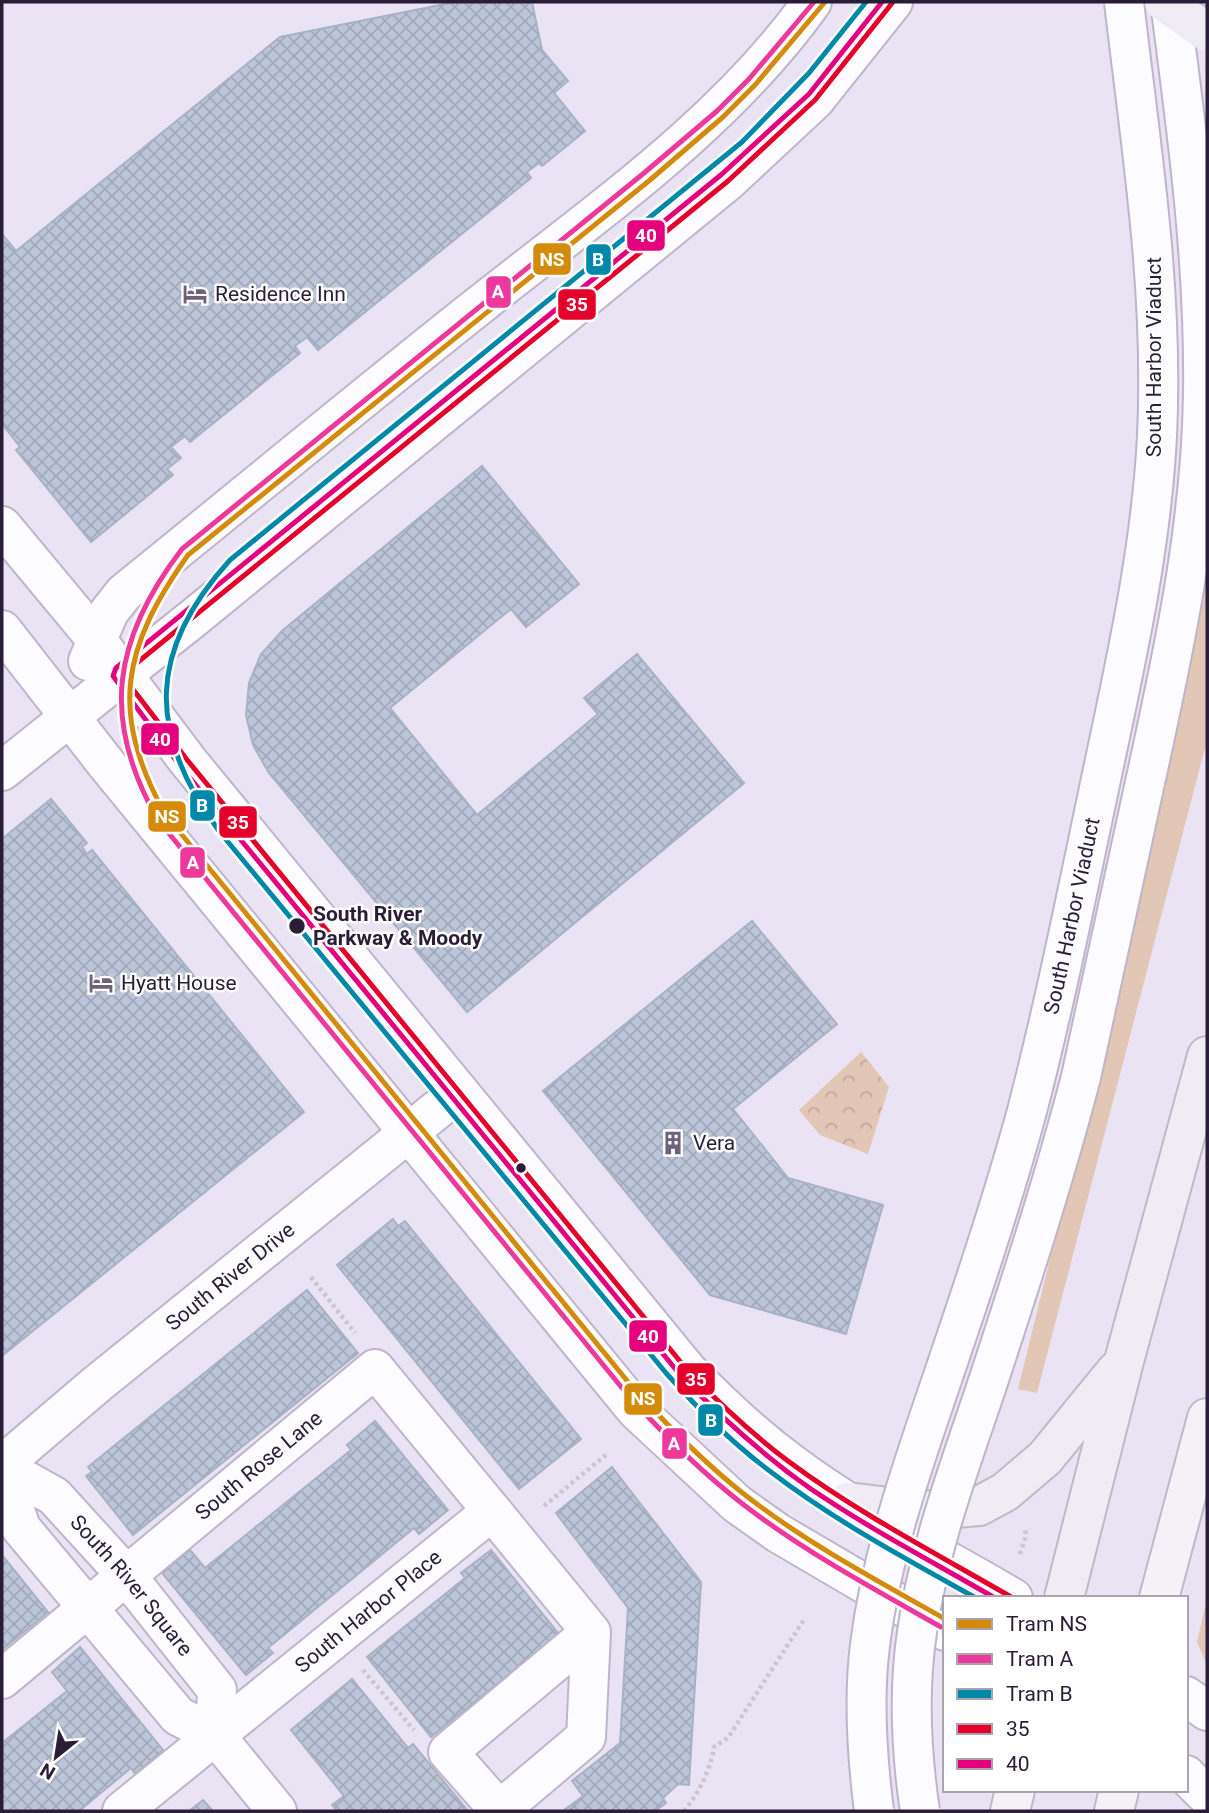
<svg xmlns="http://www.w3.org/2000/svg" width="1209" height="1813" font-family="Roboto,sans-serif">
  <defs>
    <pattern id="park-crowns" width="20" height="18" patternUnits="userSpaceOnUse" patternTransform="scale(1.75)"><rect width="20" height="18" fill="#e2c6b6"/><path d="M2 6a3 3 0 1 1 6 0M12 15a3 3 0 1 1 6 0" fill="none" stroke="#c2aa9d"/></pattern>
    <pattern id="building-cross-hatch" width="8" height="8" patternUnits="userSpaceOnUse" patternTransform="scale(1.75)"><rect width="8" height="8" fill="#bcc6d8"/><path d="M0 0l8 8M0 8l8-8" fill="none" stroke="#a2aaba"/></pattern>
  </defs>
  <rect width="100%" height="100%" fill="#eae3f3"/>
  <g fill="#e2c6b6">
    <path d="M1207 573V740L1037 1393 1018 1389 1093 1085Z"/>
    <path d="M1207 1598V1665L1197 1642Z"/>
  </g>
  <path fill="url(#park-crowns)" d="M861 1052 889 1087 868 1154 820 1135 799 1110Z"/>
  <g fill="url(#building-cross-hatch)" stroke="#a8b2c4" stroke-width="2">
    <path d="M455 2H532L542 50 568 81 554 93 585 131 542 166 539 163 527 172 531 178 318 350 307 337 295 346 300 353 190 442 185 436 171 447 181 458 167 469 173 475 91 542 16 450 20 447 2 424V234L16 251 280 37Z"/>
    <path d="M482 466 579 584 526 627 511 609 390 708 477 815 598 714 584 698 637 654 744 783 467 1012 269 773 253 745 246 715 249 683 261 654 283 630Z"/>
    <path d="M51 799 87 843 82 847 87 854 92 850 304 1112 2 1356V839Z"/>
    <path d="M752 921 837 1024 733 1109 788 1178 883 1205 846 1334 710 1295 543 1091Z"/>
    <path d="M393 1219 398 1226 405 1221 581 1439 519 1489 337 1265Z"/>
    <path d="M307 1290 358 1353 133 1535 86 1476 92 1472 88 1467Z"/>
    <path d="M375 1421 448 1510 419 1534 414 1528 268 1648 273 1653 246 1675 162 1573 190 1550 205 1568 351 1450 347 1445Z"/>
    <path d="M612 1467 701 1582 689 1785 678 1784 663 1798 666 1803 655 1811H563L583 1796 572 1781 620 1743 628 1608 556 1513Z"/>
    <path d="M491 1550 563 1639 533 1663 529 1658 431 1737 367 1657 465 1578 461 1573Z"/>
    <path d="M2 1555 48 1612 2 1650Z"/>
    <path d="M80 1647 163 1750 135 1774 131 1768 79 1811H2V1743L67 1691 52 1672Z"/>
    <path d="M352 1679 408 1748 413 1744 468 1811H337L332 1805 344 1796 291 1730Z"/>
    <path d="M203 1800 213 1811H189Z"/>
  </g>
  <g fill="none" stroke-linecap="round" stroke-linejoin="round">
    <g stroke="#bfb5ca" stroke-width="42">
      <g id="minor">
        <path d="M2 526 96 639 188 761 688 1371C719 1403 752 1434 788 1461 858 1514 938 1554 1013 1598"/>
        <path d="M2 630 108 766 636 1410 737 1504 778 1533 945 1631"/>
        <path d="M88 661 109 612 124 593C243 497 361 399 481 304 597 212 725 124 812 2"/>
        <path d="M2 771 196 616 728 181 815 100 893 2"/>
        <path id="s1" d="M2 1465 97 1384 459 1092"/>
        <path id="s2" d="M2 1467 54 1496 126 1575 217 1690 215 1735"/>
        <path d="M2 1471 21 1528 178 1716 215 1735 277 1811"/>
        <path id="s3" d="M2 1679 375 1369 492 1511"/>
        <path d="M1186 1696 1207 1711"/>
        <path d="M1186 1775 1207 1796"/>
        <path id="s4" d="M122 1811 492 1511 591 1632 586 1737 508 1803H493L448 1752 591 1632"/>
      </g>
    </g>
    <g stroke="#bfb9c8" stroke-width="42">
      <g id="major">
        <path d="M1159 1598 1207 1418"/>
        <path d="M1010 1811 1015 1790"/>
        <path d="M1114 1811 1119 1790"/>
      </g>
    </g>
    <g stroke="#bfb9c8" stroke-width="42">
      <g id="highway">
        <path d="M848 1502 922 1511 979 1506 1005 1492 1045 1458 1116 1371"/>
        <path d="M1064 1598 1124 1361 1207 1056"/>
      </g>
    </g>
    <g stroke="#cbc7d0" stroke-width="4.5" stroke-dasharray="3.5 3.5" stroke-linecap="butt">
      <path d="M311 1277 355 1333"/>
      <path d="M544 1506 607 1454"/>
      <path d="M1020 1554 1026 1536 1025 1529"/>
      <path d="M363 1670 414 1730"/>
      <path d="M684 1811C698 1795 711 1768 714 1747L728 1738 805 1618"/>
    </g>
    <use href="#minor" stroke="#fcfbfd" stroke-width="38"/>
    <use href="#major" stroke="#f4f1f7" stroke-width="38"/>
    <use href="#highway" stroke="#efecf3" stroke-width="38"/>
    <g stroke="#bfb5ca" stroke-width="42" stroke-linecap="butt">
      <g id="minor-bridge">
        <path id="s5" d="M874 1811C867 1756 863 1700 870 1645 881 1558 909 1476 937 1394 969 1300 1001 1206 1027 1111 1055 1003 1077 893 1100 784 1124 669 1151 554 1157 436 1164 289 1141 148 1124 2"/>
        <path d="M920 1811C911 1751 908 1692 917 1632 929 1546 961 1463 988 1382 1021 1281 1054 1180 1081 1077 1101 988 1119 899 1139 810 1169 673 1201 535 1203 394 1205 263 1187 132 1170 2"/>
      </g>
    </g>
    <g stroke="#bfb9c8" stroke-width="42" stroke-linecap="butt">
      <path id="highway-bridge" d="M1164 2 1207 32"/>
    </g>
    <use href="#minor-bridge" stroke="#fcfbfd" stroke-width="38"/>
    <use href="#highway-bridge" stroke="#efecf3" stroke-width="38"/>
    <g stroke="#fff" stroke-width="10">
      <path id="bus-1" d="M893 2 815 100 728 181 122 675 188 761 688 1371C719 1403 752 1434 788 1461 858 1513 937 1554 1013 1598"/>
    </g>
    <g stroke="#fff" stroke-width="10">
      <path id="bus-2" d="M882 2 809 94 722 174 116 668 113 676 181 767 682 1377C722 1418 764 1456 811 1489 870 1529 933 1562 995 1598"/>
    </g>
    <use href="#bus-1" stroke="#e4002b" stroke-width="5"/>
    <use href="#bus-2" stroke="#e5007d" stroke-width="5"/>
    <g stroke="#fff" stroke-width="10">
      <path id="tram-1" d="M825 2 755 85 723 117 650 180 188 555C122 648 109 712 165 814L633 1388C669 1427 707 1466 749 1498 810 1545 878 1581 945 1619"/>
    </g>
    <g stroke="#fff" stroke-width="10">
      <path id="tram-2" d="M814 2 749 79 717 111 644 173 182 549C113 639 100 719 158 820L627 1394C663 1434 701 1472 744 1505 805 1552 874 1589 941 1627"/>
    </g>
    <g stroke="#fff" stroke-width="10">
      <path id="tram-3" d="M866 2 809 73 742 142 230 560C147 651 147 733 219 831L666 1373C698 1409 732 1443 771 1472 835 1521 906 1559 976 1598"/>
    </g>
    <use href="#tram-1" stroke="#d48a0b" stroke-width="5"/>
    <use href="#tram-2" stroke="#ed389c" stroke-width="5"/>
    <use href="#tram-3" stroke="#0088ab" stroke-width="5"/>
  </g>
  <defs>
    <g id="hotel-bare" transform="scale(1.89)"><path d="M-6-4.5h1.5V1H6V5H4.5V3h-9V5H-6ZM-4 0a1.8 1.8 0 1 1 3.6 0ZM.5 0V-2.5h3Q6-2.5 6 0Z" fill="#6d6279" stroke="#fff" stroke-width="2.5" paint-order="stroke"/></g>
    <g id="building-bare" transform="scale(1.89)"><path d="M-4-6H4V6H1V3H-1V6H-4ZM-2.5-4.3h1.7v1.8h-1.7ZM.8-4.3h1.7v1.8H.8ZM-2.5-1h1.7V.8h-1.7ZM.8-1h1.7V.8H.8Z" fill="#6d6279" stroke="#fff" stroke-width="2.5" paint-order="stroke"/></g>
  </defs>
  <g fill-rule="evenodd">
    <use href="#hotel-bare" x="195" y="294"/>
    <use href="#hotel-bare" x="101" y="983"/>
    <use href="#building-bare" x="673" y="1143"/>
  </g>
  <g fill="#291d38" stroke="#fff" stroke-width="2.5">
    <circle cx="297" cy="926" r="9"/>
    <circle cx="521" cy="1168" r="6"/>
  </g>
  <g text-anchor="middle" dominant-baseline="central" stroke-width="5" stroke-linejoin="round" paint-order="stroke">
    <g font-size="21" fill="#291d38" stroke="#fff" text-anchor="start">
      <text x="215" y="294">Residence Inn</text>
      <text x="121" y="983">Hyatt House</text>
      <text x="693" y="1143">Vera</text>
    </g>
    <g font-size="21" fill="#291d38" stroke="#fff">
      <text transform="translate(1154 357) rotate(-90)">South Harbor Viaduct</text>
      <text stroke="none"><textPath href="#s5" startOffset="924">South Harbor Viaduct</textPath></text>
      <text stroke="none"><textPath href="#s1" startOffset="296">South River Drive</textPath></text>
      <text stroke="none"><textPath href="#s3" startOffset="334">South Rose Lane</textPath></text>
      <text stroke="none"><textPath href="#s2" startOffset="178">South River Square</textPath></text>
      <text stroke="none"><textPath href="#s4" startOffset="317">South Harbor Place</textPath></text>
    </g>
    <g font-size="21" font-weight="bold" fill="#291d38" stroke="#fff" text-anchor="start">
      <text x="313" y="914">South River<tspan x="313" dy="24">Parkway &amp; Moody</tspan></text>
    </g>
  </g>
  <g stroke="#fff" stroke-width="2.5">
    <rect x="626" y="219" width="40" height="33" rx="7" fill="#e5007d"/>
    <rect x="532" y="242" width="40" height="34" rx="7" fill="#d48a0b"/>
    <rect x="585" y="243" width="27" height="33" rx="7" fill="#0088ab"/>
    <rect x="485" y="275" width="27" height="34" rx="7" fill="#ed389c"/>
    <rect x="557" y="288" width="40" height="33" rx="7" fill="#e4002b"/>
    <rect x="140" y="722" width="40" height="34" rx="7" fill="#e5007d"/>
    <rect x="189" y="789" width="27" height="33" rx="7" fill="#0088ab"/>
    <rect x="147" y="800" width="40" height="33" rx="7" fill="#d48a0b"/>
    <rect x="218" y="805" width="40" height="34" rx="7" fill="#e4002b"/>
    <rect x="179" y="846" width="27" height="33" rx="7" fill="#ed389c"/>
    <rect x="628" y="1319" width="40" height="34" rx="7" fill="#e5007d"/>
    <rect x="676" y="1362" width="40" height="34" rx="7" fill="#e4002b"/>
    <rect x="623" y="1382" width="40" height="34" rx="7" fill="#d48a0b"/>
    <rect x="697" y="1403" width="27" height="34" rx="7" fill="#0088ab"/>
    <rect x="661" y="1427" width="27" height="33" rx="7" fill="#ed389c"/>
  </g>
  <g font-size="19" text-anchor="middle" font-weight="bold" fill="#fff">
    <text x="646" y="242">40</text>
    <text x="552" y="266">NS</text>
    <text x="598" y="266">B</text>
    <text x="498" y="298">A</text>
    <text x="577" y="311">35</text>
    <text x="160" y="746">40</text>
    <text x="202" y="812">B</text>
    <text x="167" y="823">NS</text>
    <text x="238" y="829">35</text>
    <text x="193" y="869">A</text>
    <text x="648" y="1343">40</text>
    <text x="696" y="1386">35</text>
    <text x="643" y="1405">NS</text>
    <text x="711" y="1427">B</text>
    <text x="674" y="1450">A</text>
  </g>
  <rect width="1209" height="1813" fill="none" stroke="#291d38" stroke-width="7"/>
  <rect x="943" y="1596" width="245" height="196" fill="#ffffff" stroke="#a9a5af" stroke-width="2"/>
  <rect x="957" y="1619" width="35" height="10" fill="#d48a0b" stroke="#a9a5af" stroke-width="2"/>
  <text x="1006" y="1631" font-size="21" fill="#291d38">Tram NS</text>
  <rect x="957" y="1654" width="35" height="10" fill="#ed389c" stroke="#a9a5af" stroke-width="2"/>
  <text x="1006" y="1666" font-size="21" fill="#291d38">Tram A</text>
  <rect x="957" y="1689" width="35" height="10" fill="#0088ab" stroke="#a9a5af" stroke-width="2"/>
  <text x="1006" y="1701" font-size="21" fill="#291d38">Tram B</text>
  <rect x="957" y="1724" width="35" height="10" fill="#e4002b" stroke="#a9a5af" stroke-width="2"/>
  <text x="1006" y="1736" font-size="21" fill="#291d38">35</text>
  <rect x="957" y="1759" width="35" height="10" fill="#e5007d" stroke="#a9a5af" stroke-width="2"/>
  <text x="1006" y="1771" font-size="21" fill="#291d38">40</text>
  <g transform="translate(56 1757) rotate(210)" stroke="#ffffff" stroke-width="5" paint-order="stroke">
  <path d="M0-5L12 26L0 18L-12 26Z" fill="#291d38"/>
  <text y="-10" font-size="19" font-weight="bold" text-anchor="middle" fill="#291d38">N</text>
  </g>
</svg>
